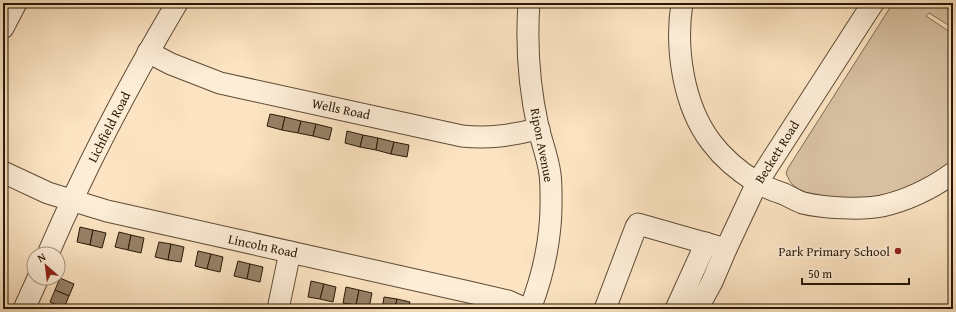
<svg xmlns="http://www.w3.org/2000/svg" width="956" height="312" font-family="'Gentium Book Plus',serif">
  <rect width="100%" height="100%" fill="#fce4c2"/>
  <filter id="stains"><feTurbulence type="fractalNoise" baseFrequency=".005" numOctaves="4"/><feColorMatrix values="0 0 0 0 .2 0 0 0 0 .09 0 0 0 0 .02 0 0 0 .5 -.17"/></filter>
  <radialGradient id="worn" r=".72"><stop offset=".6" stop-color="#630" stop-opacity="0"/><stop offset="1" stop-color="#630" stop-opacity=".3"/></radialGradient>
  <path fill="#d8c1a2" stroke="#806c54" d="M893 3H953V28L929 13 926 16 953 34V162C940 173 916 186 899 192 875 200 815 203 794 186 790 183 788 178 786 173L788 168Z"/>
  <g fill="#978268" stroke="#291806">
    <path d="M270 114 285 117 282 130 267 126Z"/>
    <path d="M285 117 301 121 298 133 282 130Z"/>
    <path d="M301 121 316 124 313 136 298 133Z"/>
    <path d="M316 124 332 128 329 140 313 136Z"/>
    <path d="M347 131 363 135 360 147 345 143Z"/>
    <path d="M363 135 378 138 376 150 360 147Z"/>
    <path d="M378 138 394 142 391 154 376 150Z"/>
    <path d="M394 142 409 145 407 157 391 154Z"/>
    <path d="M80 227 93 230 90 245 77 242Z"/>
    <path d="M93 230 106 233 102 248 90 245Z"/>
    <path d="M119 232 131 235 128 250 115 247Z"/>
    <path d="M131 235 144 238 141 253 128 250Z"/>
    <path d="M159 242 171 244 168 260 155 257Z"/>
    <path d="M171 244 184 247 181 262 168 260Z"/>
    <path d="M198 251 211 254 207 269 195 266Z"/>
    <path d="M211 254 223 257 220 272 207 269Z"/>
    <path d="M238 261 250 264 247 279 234 276Z"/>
    <path d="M250 264 263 267 260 282 247 279Z"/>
    <path d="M60 278 74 284 69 296 55 290Z"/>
    <path d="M311 281 324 284 320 299 308 297Z"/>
    <path d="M324 284 336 287 333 302 320 299Z"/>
    <path d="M346 287 359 290 356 305 343 303Z"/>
    <path d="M55 290 69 296 64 308 50 302Z"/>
    <path d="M359 290 372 293 369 308 356 305Z"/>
    <path d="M384 297 397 299 395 309H382Z"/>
    <path d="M397 299 410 302 408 309H395Z"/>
  </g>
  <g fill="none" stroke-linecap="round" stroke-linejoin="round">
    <g stroke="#5e4b35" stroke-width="23">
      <g id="minor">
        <path d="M529 3C526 45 529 86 538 127 542 143 548 158 550 174 551 181 551 189 551 196 552 235 544 273 530 309"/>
        <path d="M682 3C675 48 683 105 711 142 723 158 740 172 756 182 764 187 775 191 784 194 790 197 797 201 803 203 823 208 862 210 882 206 908 200 931 189 953 173"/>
        <path d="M3 28 16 3"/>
        <path d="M148 52 171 64 220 83 462 136C492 139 510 135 539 129"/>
        <path d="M3 172 48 193 107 211 469 292 508 301 526 309"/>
        <path d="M48 254C85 168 129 84 177 3"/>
        <path d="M24 309 38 278"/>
        <path d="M278 309 290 252"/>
        <path d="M605 309 636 227 638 224 726 249"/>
        <path d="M676 309 706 243"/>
        <path d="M697 309 712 282 726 249 757 183 873 3"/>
      </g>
    </g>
    <use href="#minor" stroke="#fdedd7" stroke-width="21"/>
  </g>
  <circle fill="#8f2418" stroke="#fdedd7" stroke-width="1.5" cx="898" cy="251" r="4"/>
  <g text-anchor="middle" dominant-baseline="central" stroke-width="3.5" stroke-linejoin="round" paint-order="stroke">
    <g font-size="13" fill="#291806" stroke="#fdedd7">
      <text transform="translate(341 109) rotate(12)">Wells Road</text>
      <text transform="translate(109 127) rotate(-63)">Lichfield Road</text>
      <text transform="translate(542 145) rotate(79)">Ripon Avenue</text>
      <text transform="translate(777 152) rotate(-58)">Beckett Road</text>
      <text transform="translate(263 246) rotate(12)">Lincoln Road</text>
    </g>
    <g font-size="13" fill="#291806" stroke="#fdedd7" text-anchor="end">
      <text x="890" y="251">Park Primary School</text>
    </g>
  </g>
  <rect width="956" height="312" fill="none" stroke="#fce4c2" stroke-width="16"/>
  <rect x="4" y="4" width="948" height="304" fill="none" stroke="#291806" stroke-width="2"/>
  <rect x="8" y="8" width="940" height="296" fill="none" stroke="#291806"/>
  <g transform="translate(46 266) rotate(332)"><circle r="19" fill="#fdedd7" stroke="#a89883"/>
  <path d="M0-3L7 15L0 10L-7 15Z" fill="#8f2418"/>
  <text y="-6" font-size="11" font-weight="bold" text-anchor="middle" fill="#291806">N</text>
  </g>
  <path d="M802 278v6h107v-6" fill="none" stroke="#291806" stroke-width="2"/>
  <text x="808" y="278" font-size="12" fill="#291806" stroke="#fdedd7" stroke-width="3" paint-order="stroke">50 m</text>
  <rect width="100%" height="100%" filter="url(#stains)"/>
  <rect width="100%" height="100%" fill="url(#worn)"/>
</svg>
